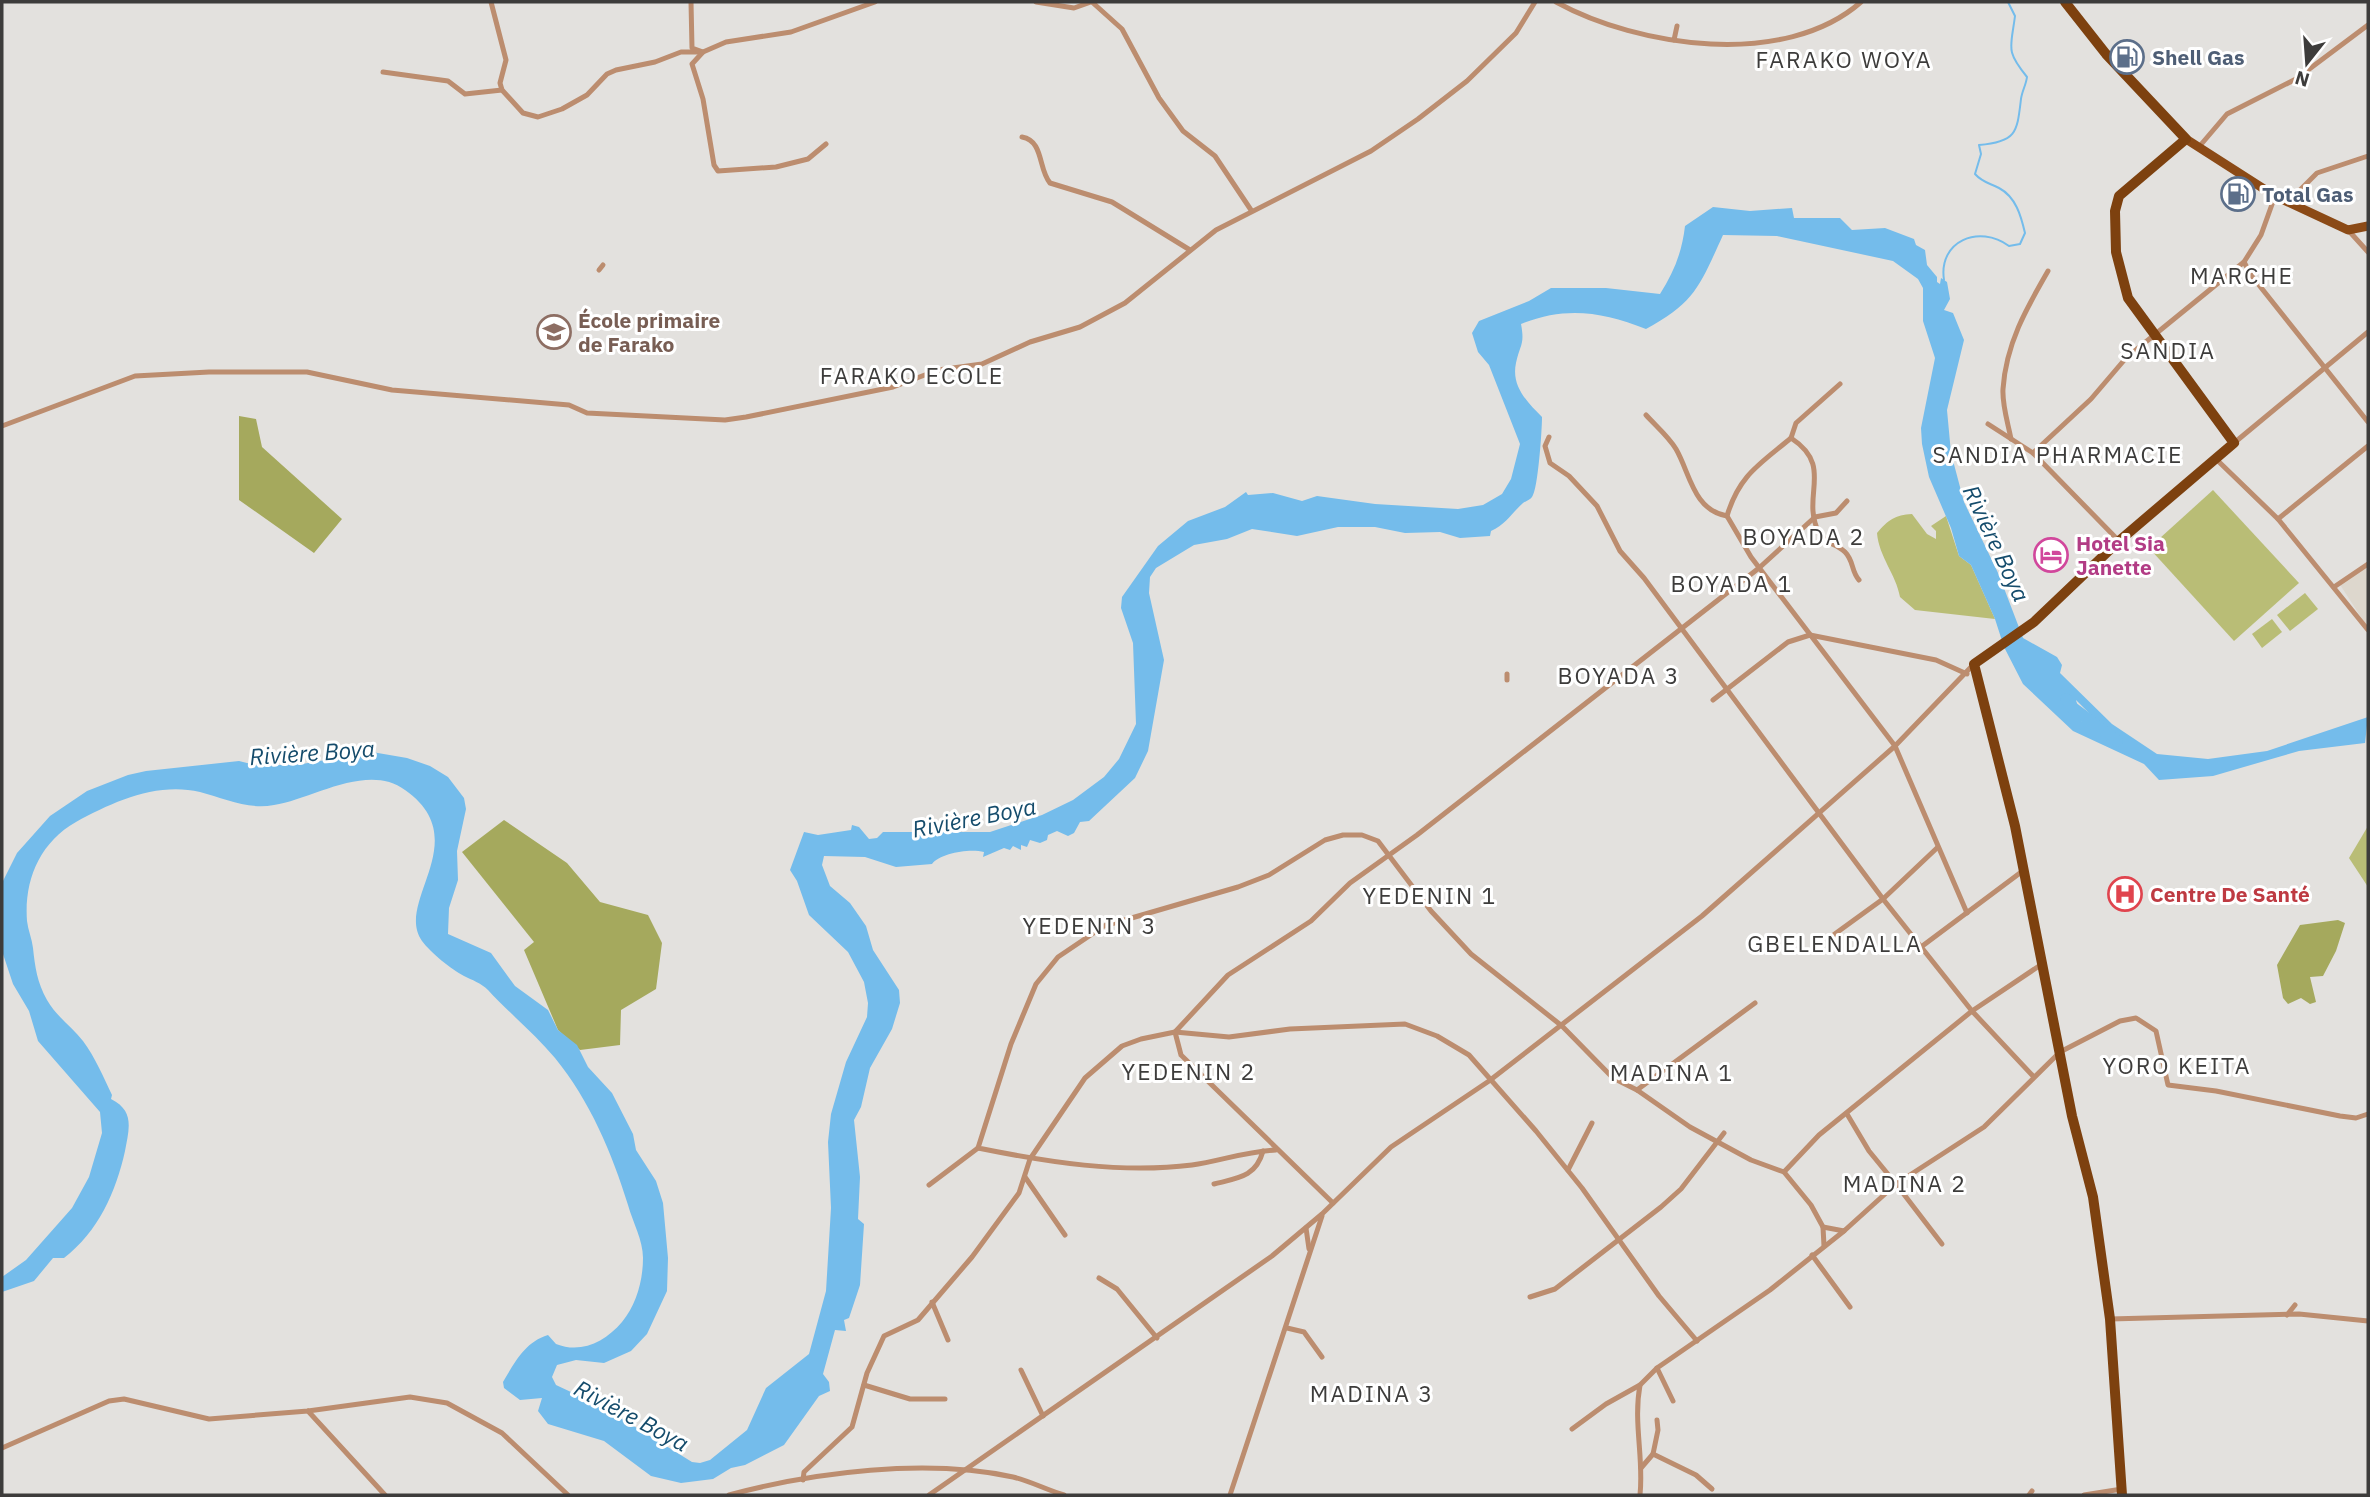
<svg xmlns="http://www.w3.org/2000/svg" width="2370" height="1497" font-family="'IBM Plex Sans',sans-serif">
  <rect width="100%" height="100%" fill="#e3e1de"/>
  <path fill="#ddd7cd" d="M2368 565V628L2339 583Z"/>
  <g fill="#b9bd76">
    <path d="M2213 490 2299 583 2234 641 2149 548Z"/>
    <path d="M1912 514 1927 534 1936 539V531L1931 526 1946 516 1959 556 1971 565 1995 619 1915 610 1900 597C1896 574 1879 557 1877 533 1888 520 1895 515 1912 514Z"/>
    <path d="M2305 593 2318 609 2290 631 2277 615Z"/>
    <path d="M2272 619 2282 632 2262 648 2252 634Z"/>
    <path d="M2368 826V887L2349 858Z"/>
  </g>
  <g fill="#a5a95d">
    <path d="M239 416 256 419 262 447 342 519 314 553 239 500Z"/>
    <path d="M504 820 567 863 600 902 648 915 662 943 656 989 621 1010 620 1045 580 1050 558 1030 524 950 534 942 462 852Z"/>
    <path d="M2338 920 2345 923 2336 951 2323 976 2310 977 2316 1002 2310 1004 2301 998 2288 1004 2283 998 2277 965 2300 925Z"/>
  </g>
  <path fill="#74bceb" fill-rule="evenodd" d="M1713 207 1750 211 1792 208 1794 218H1840L1852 230 1885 228 1914 239 1916 245 1925 250 1927 265 1937 277V282L1940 284 1941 278 1947 282 1950 299 1944 310 1953 313 1964 340 1947 410 1951 453 1964 502 1999 575 2023 638 2057 657 2062 665 2060 673 2112 724 2157 754 2208 759 2267 751 2368 717 2365 743 2299 751 2213 776 2159 780 2144 764 2073 731 2023 684 2004 647 1995 619 1971 565 1959 556 1951 528 1929 477 1922 444 1921 428 1935 358 1923 321V288L1918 279 1893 261 1777 236 1723 235C1700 285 1696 302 1646 329 1602 312 1566 306 1521 324 1525 345 1520 344 1516 363 1511 386 1527 402 1542 417 1542 430 1538 490 1532 497 1530 500 1526 501 1523 503 1511 514 1506 524 1491 531L1490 536 1460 538 1440 532 1405 533 1375 527H1338L1297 536 1252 529 1227 539 1194 545 1156 568 1150 577 1149 593 1164 660 1148 751 1135 778 1089 821 1080 822 1074 833 1068 836 1057 831 1048 835 1047 840 1040 843 1030 840 1027 847 1021 845V850L1013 846 1010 850 1004 848 983 857 984 852C970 848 940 853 932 864L896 867 865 857 824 856 822 865 830 886 850 903 866 926 873 950 899 990 900 1003 892 1029 870 1068 861 1107 854 1120 860 1177 858 1219 864 1224 860 1285 849 1318 844 1320 846 1331 835 1330 823 1374 829 1382 830 1391 819 1396 784 1445 745 1465 731 1468 713 1479 681 1483 651 1476 604 1441 548 1424 538 1411 542 1398 520 1400 504 1388 503 1382C515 1362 525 1342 548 1335L556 1344C581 1354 605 1342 622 1322 636 1305 643 1281 643 1258 643 1240 633 1223 628 1205 612 1153 590 1101 555 1058 535 1034 509 1013 488 990 481 983 472 980 464 976 451 969 431 953 422 941 394 902 476 840 405 790 368 762 312 799 274 805 247 810 224 798 200 792 156 782 113 802 76 822 39 843 24 881 27 921 28 930 32 939 33 948 35 967 37 982 47 1000 56 1016 72 1027 83 1041 95 1057 104 1078 112 1095L111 1099C135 1111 129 1129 125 1151 116 1192 98 1232 64 1258H53L34 1281 2 1292V1277L26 1260 72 1208 89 1177 102 1133 100 1112 38 1041 29 1011 13 984 3 954V881L17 853 50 816 87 791 128 775 146 771 239 761 259 766 302 764 372 752 407 758 430 766 448 777 464 798 466 809 457 851 458 880 449 908 448 934 491 953 515 986 548 1010 558 1030 577 1045 588 1067 612 1093 633 1134 636 1150 656 1181 663 1203 668 1258 667 1291 647 1334 631 1351 604 1363 576 1360 557 1365 552 1377 556 1385 603 1407 692 1462 700 1463 710 1460 747 1430 766 1388 809 1354 826 1291 831 1208 828 1142 831 1114 846 1062 867 1017 868 1003 864 982 848 952 809 915 797 881 790 870 804 832 818 835 851 830 852 825 859 827 869 839 877 838 883 832H990L1042 815 1073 800 1104 777 1119 759 1136 724 1133 643 1121 608 1122 597 1158 546 1188 521 1225 507 1246 492 1248 495 1273 493 1302 501 1317 496 1375 504 1458 509 1483 505 1502 494 1511 479 1520 444 1489 365 1478 352 1472 333 1479 321 1529 301 1551 288H1606L1660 294C1674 272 1682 252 1685 226ZM2076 700 2105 729V732L2081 721Z"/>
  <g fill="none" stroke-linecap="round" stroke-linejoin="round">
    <path stroke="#74bceb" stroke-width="2" d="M1944 280C1938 241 1979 224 2009 246L2020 244 2025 233C2021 216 2016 197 1999 188 1990 183 1983 183 1975 174L1981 154 1979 145C2017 142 2017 132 2021 99 2022 91 2026 85 2027 77 2005 50 2011 48 2015 16L2008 2"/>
    <path stroke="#74bceb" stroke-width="12" d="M2066 699 2073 708 2117 741"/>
    <g stroke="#bc8d6f" stroke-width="5">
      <path d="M491 2 506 60 500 83 502 90 523 113 538 117 562 109 587 95 607 74 616 70 655 62 681 52H703L726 42 791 32 875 2"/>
      <path d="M691 2 692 48 703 52 692 64 703 99 714 165 718 171 776 167 808 159 826 144"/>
      <path d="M1036 2 1074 8 1091 2"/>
      <path d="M1092 2 1122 29 1159 98 1183 131 1215 156 1251 210"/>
      <path d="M1556 2C1638 47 1785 69 1861 2"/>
      <path d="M1674 40 1677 26"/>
      <path d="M383 72 448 81 465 94 502 90"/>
      <path d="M1022 137C1044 141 1038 169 1050 183L1112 202 1190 250"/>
      <path d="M2198 148 2227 114 2296 79 2368 25"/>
      <path d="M2288 202 2317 173 2368 156"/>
      <path d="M2349 231 2368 252"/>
      <path d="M2244 262 2251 275 2368 422"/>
      <path d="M599 270 603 265"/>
      <path d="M1840 384 1796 423 1791 438C1835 467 1800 495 1819 533 1825 544 1836 543 1845 552 1854 561 1851 571 1859 580"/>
      <path d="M1646 415C1656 426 1669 437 1676 449 1690 473 1693 510 1727 516"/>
      <path d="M1988 424 2033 453 2119 541"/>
      <path d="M2 426 135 376 209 372H307L392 390 569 405 587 413 725 420 746 417 893 387 938 370 982 364 1030 342 1080 327 1125 303 1216 230 1371 151 1418 119 1467 81 1516 33 1535 2"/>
      <path d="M1549 437 1545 446 1550 463 1569 476 1597 506 1620 551 1644 578 1883 899 1972 1011 2033 1076"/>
      <path d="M1791 438C1760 464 1739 475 1727 516L1751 557 1895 746 1967 913"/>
      <path d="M2011 439C2008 423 2002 405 2003 389 2006 344 2026 309 2048 271"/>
      <path d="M2234 443 2368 332"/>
      <path d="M2033 453 2091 399 2126 358 2244 262 2261 235 2275 196"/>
      <path d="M2216 459 2278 519 2368 630"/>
      <path d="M2278 519 2368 446"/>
      <path d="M2334 587 2368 564"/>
      <path d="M1507 674V680"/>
      <path d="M1713 700 1788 642 1810 635 1936 660 1967 674"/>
      <path d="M1832 936 1883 899 1938 847"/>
      <path d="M1921 947 2024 870"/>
      <path d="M1637 1090 1755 1003"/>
      <path d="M1847 1114 1869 1151 1896 1184 1984 1127 2060 1052 2120 1021 2136 1018 2156 1031 2168 1085 2216 1091 2340 1116 2356 1118 2368 1114"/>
      <path d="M1276 1150C1247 1151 1220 1161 1192 1165 1121 1174 1047 1162 978 1148L1011 1044 1036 984 1058 957 1104 926 1238 887 1269 875 1325 840 1343 835H1362L1378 841 1431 911 1471 954 1562 1026 1613 1078 1637 1090 1690 1127 1751 1160 1784 1172 1819 1135 1972 1011 2042 964"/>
      <path d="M1568 1170 1592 1123"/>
      <path d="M1784 1172 1811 1205 1823 1227 1844 1231 1896 1184 1942 1244"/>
      <path d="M1025 1177 1065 1235"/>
      <path d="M1214 1184C1238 1178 1256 1177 1263 1151"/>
      <path d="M929 1185 978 1148"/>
      <path d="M1333 1203 1181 1055 1175 1032 1228 975 1311 921 1350 883 1417 835 1759 568 1815 517 1836 513 1847 501"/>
      <path d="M1823 1227 1824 1246"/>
      <path d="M1306 1228 1309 1249"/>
      <path d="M1812 1255 1850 1307"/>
      <path d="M1099 1278 1117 1289 1157 1338"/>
      <path d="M1530 1297 1555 1289 1661 1207 1681 1189 1724 1133"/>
      <path d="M932 1302 948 1340"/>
      <path d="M2287 1315 2295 1305"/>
      <path d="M2110 1319 2299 1314 2368 1321"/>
      <path d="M1287 1328 1304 1332 1322 1357"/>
      <path d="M1657 1368 1673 1401"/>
      <path d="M1021 1370 1043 1416"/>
      <path d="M864 1385 910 1399H945"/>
      <path d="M1640 1385C1633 1423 1644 1458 1640 1495"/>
      <path d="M308 1411 385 1495"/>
      <path d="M1572 1429 1606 1404 1640 1385 1657 1368 1770 1290 1844 1231"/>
      <path d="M2 1448 109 1401 124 1399 209 1419 308 1411 410 1397 447 1403 502 1433 568 1495"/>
      <path d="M1653 1454 1658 1430 1657 1420"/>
      <path d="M1641 1468 1653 1454 1696 1475 1712 1489"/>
      <path d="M803 1480 804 1472 852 1427 867 1373 884 1336 918 1320 972 1257 1019 1193 1030 1159 1085 1078 1122 1046 1141 1039 1175 1032 1229 1037 1290 1029 1405 1024 1437 1036 1469 1055 1536 1131 1582 1188 1659 1296 1697 1341"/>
      <path d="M729 1495C814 1472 926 1458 1013 1477 1030 1481 1047 1490 1064 1495"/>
      <path d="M929 1495 1272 1256 1322 1214 1391 1147 1489 1081 1702 916 1895 746 1973 665"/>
      <path d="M1230 1495 1322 1216"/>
      <path d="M2029 1495 2032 1491"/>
      <path d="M2084 1495 2122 1489"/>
    </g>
    <path stroke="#8b4a16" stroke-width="9" d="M2186 139 2275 196 2348 230 2368 226"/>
    <path stroke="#7d410f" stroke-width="10" d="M2065 2 2106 54 2186 139 2119 196 2115 211 2116 252 2128 298 2234 443 2119 541 2034 622 1974 664 2015 826 2072 1116 2093 1197 2110 1319 2122 1495"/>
  </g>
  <defs>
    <g id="fuel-ring" transform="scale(1.75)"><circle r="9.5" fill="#fff" stroke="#5c6f8a" stroke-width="1.5"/><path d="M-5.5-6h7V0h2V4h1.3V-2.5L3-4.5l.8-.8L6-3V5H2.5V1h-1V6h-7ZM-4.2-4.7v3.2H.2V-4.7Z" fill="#5c6f8a"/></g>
    <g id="school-ring" transform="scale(1.75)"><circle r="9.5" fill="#fff" stroke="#8d6e63" stroke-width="1.5"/><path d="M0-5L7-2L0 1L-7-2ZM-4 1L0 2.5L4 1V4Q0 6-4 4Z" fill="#8d6e63"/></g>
    <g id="hotel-ring" transform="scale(1.75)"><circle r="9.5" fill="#fff" stroke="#d1479c" stroke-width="1.5"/><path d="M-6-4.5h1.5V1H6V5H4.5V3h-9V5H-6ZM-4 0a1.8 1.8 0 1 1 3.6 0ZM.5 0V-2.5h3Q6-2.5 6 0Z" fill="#d1479c"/></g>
    <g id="hospital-ring" transform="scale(1.75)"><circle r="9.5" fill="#fff" stroke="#e0444e" stroke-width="1.5"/><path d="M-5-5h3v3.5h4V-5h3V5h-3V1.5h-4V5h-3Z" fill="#e0444e"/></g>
  </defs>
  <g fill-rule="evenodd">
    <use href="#fuel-ring" x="2127" y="57"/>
    <use href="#fuel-ring" x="2238" y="194"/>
    <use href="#school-ring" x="554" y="332"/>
    <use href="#hotel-ring" x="2051" y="555"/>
    <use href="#hospital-ring" x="2125" y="894"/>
  </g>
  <g text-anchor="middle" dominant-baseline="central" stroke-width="6" stroke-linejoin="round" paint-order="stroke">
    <g font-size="21" font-weight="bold" fill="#4e5e75" stroke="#fff" text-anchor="start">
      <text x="2152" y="57">Shell Gas</text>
      <text x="2262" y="194">Total Gas</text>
    </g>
    <g font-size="21" font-weight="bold" fill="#785e54" stroke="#fff" text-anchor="start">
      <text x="578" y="320">École primaire<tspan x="578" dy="24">de Farako</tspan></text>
    </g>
    <g font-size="21" font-weight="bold" fill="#b23c85" stroke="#fff" text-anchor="start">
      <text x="2076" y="543">Hotel Sia<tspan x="2076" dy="24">Janette</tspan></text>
    </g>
    <g font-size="21" font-weight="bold" fill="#be3a42" stroke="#fff" text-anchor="start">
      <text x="2150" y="894">Centre De Santé</text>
    </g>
    <g font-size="23" letter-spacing="2" fill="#3d3c3b" stroke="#fff">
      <text x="1844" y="59">FARAKO WOYA</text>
      <text x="2242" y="275">MARCHE</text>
      <text x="2168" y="350">SANDIA</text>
      <text x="912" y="375">FARAKO ECOLE</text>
      <text x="2058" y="454">SANDIA PHARMACIE</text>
      <text x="1804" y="536">BOYADA 2</text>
      <text x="1732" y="583">BOYADA 1</text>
      <text x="1619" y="675">BOYADA 3</text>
      <text x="1430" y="895">YEDENIN 1</text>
      <text x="1090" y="925">YEDENIN 3</text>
      <text x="1835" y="943">GBELENDALLA</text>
      <text x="2177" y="1065">YORO KEITA</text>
      <text x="1189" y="1071">YEDENIN 2</text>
      <text x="1672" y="1072">MADINA 1</text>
      <text x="1905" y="1183">MADINA 2</text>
      <text x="1372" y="1393">MADINA 3</text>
    </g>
    <g font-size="23" font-style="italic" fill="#154c6c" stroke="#fff">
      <text transform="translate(1997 543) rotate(65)">Rivière Boya</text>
      <text transform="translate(312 752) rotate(-4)">Rivière Boya</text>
      <text transform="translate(974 817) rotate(-11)">Rivière Boya</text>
      <text transform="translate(632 1415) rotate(28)">Rivière Boya</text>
    </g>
  </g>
  <rect width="2370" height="1497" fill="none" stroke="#3d3c3b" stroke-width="7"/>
  <g transform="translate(2307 63) rotate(197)" stroke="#ffffff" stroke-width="5" paint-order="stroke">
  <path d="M0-5L12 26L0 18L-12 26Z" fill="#3d3c3b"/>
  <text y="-10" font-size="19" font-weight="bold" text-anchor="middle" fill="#3d3c3b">N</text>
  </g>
</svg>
